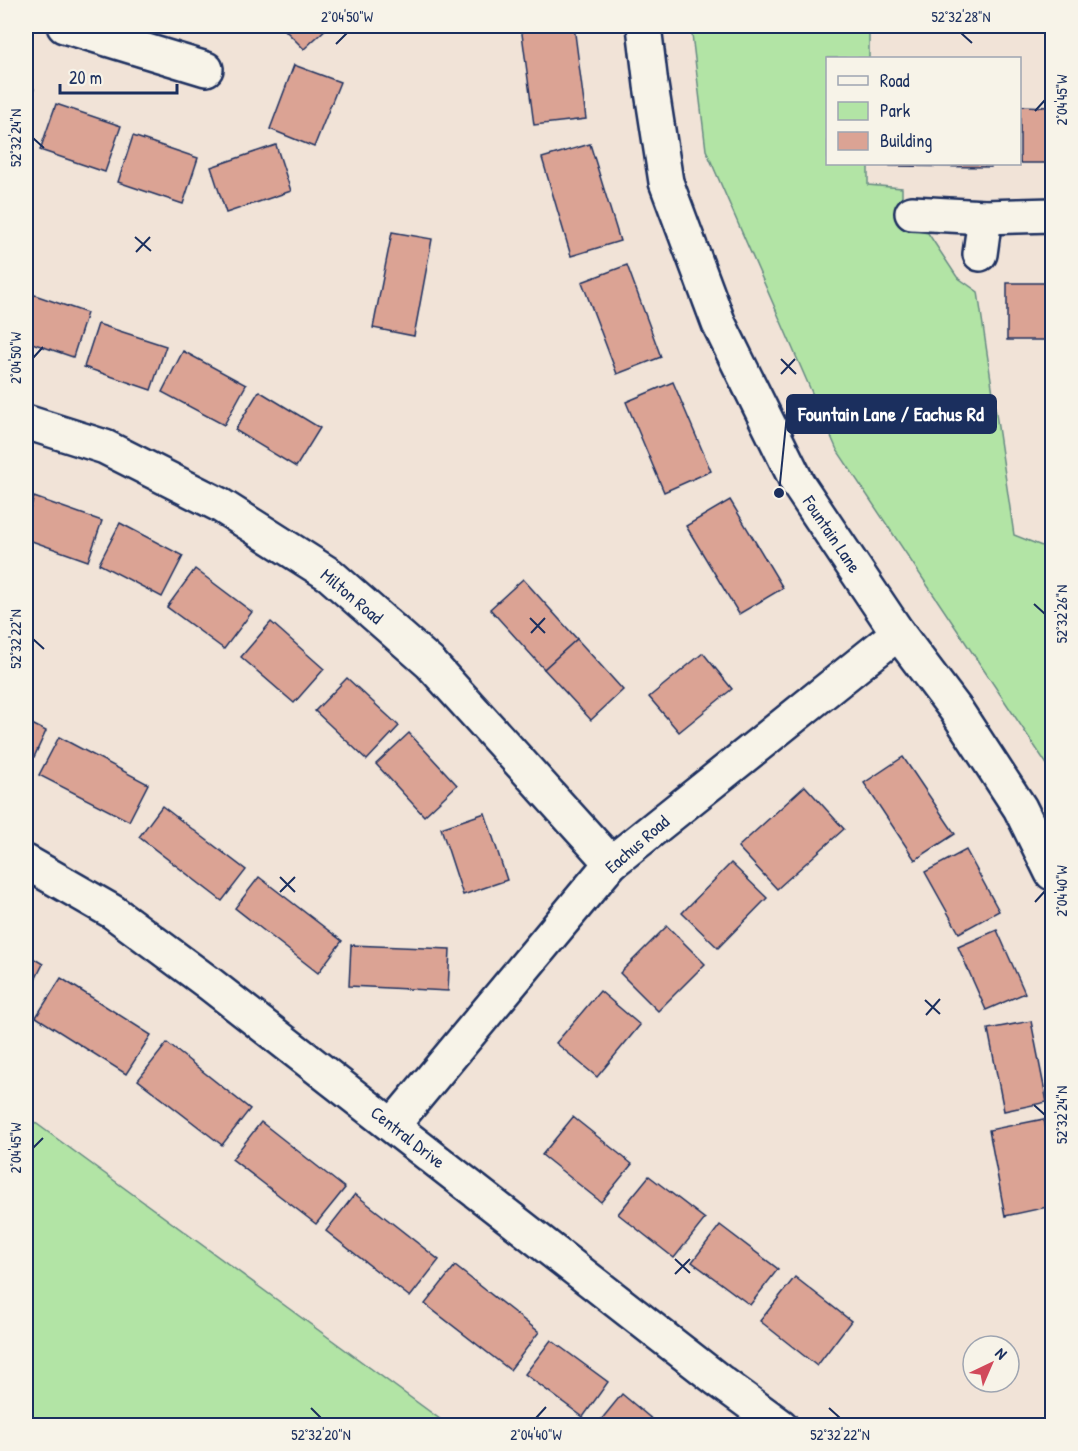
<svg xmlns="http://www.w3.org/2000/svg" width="1078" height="1451" font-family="'Patrick Hand',sans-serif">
  <rect width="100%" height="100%" fill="#f1e3d7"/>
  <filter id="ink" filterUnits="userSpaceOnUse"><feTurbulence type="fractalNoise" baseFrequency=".0167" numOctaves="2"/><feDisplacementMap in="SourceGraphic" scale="12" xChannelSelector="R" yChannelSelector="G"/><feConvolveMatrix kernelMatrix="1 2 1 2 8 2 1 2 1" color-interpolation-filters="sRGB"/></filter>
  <g filter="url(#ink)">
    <g fill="#b2e4a5" stroke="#668a82" stroke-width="1.5">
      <path d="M691 26H869V58H828V164H868V185L902 188V228L928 233 957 277 978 292 1014 535 1052 550V772L837 450 706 150Z"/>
      <path d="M26 1116 448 1425H26Z"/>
    </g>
    <g fill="#dba394" stroke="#1b2f5e" stroke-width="1.5">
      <path d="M281 26H329L304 49Z"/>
      <path d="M521 26H574L586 119 534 125Z"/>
      <path d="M294 65 340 82 314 147 270 129Z"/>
      <path d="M26 86 34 89 26 115Z"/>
      <path d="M56 104 121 126 105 172 40 150Z"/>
      <path d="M1020 106 1052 107V163H1020Z"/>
      <path d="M133 136 198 158 183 204 118 182Z"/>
      <path d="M590 144 620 241 571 256 542 158Z"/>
      <path d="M276 145 291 191 226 213 211 167Z"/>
      <path d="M890 164H991V167L890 166Z"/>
      <path d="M392 232 432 239 414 336 373 328Z"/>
      <path d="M627 265 661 357 617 374 582 282Z"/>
      <rect x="1007" y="283" width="45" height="57"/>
      <path d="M26 292 87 313 73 357 26 341Z"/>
      <path d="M98 324 166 346 151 390 84 367Z"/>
      <path d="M183 351 246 385 224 425 162 392Z"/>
      <path d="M673 382 711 471 664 492 626 402Z"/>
      <path d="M259 391 320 428 296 467 235 430Z"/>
      <path d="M34 497 102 521 88 561 26 539V522Z"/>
      <path d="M730 500 783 588 739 614 686 526Z"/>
      <path d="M120 523 183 556 162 597 99 564Z"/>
      <path d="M195 569 252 612 224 649 167 607Z"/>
      <path d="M523 579 577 639 544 669 490 609Z"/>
      <path d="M271 622 324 669 294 703 241 657Z"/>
      <path d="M577 639 623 690 591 720 544 669Z"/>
      <path d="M703 653 732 689 679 732 649 697Z"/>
      <path d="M347 678 399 726 367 760 315 711Z"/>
      <path d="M26 721 46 731 28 770 26 768Z"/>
      <path d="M409 733 457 785 424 816 376 764Z"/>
      <path d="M59 737 148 784 129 821 39 775Z"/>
      <path d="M903 757 955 834 915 860 864 783Z"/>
      <path d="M805 786 844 829 777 889 738 847Z"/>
      <path d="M162 806 246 870 222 901 139 837Z"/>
      <path d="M485 813 507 880 463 895 441 828Z"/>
      <path d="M966 850 999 911 959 933 925 872Z"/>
      <path d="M731 863 767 898 718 948 682 913Z"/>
      <path d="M259 877 342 941 318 973 235 908Z"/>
      <path d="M667 926 705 964 658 1011 620 973Z"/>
      <path d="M997 930 1025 993 986 1010 958 947Z"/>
      <path d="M351 945 450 949 448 991 349 986Z"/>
      <path d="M26 954 43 964 26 998Z"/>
      <path d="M61 978 151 1035 126 1074 36 1017Z"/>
      <path d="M600 991 640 1025 597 1077 556 1043Z"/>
      <path d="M1031 1021 1047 1102 1004 1111 988 1029Z"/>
      <path d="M167 1043 250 1109 222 1145 138 1080Z"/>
      <path d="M573 1117 632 1164 601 1202 542 1155Z"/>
      <path d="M1044 1119 1052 1160V1206L1005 1216 989 1130Z"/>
      <path d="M261 1122 345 1188 316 1224 232 1159Z"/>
      <path d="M649 1176 705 1219 674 1258 618 1214Z"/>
      <path d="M355 1194 439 1260 410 1297 326 1231Z"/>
      <path d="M720 1225 778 1269 750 1305 692 1262Z"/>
      <path d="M455 1266 539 1332 510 1370 425 1304Z"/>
      <path d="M795 1277 851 1321 817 1366 760 1321Z"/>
      <path d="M551 1340 608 1382 583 1417 525 1374Z"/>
      <path d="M622 1394 660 1426H596Z"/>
    </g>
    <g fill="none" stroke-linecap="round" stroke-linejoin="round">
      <g stroke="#1b2f5e" stroke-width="38">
        <g id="minor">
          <path d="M64 26 206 69"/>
          <path d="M644 26 651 85 666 182 719 324 798 484 898 633 956 710 1020 808 1052 873"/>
          <path d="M912 213 985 217 1052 215"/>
          <path d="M980 254 985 217"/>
          <path d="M26 422 105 447 220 505 330 575 430 663 611 863"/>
          <path d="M26 862 113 912 210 984 718 1380 781 1426"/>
          <path d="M393 1125 611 863 898 633"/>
        </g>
      </g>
      <use href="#minor" stroke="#f7f3e8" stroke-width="33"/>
    </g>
  </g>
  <path fill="none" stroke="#1b2f5e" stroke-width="2" d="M961 33 972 43M336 44 347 33M1035 111 1045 100M33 138 44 148M135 237 151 251M136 252 150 237M33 358 43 347M781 359 796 374M781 374 795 359M1034 604 1045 614M530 618 545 633M531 633 545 618M33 639 44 649M280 877 295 892M280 892 295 877M1035 902 1045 891M925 1000 940 1014M926 1015 940 999M1034 1105 1045 1115M33 1148 43 1138M675 1259 690 1273M675 1274 690 1259M311 1408 321 1418M829 1408 840 1418M536 1418 546 1407"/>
  <g text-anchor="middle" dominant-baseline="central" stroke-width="4.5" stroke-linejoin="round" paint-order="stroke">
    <g font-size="18" fill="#1b2f5e" stroke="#f7f3e8">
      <text transform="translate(832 534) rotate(56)">Fountain Lane</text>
      <text transform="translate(352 596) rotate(40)">Milton Road</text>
      <text transform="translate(637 844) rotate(-41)">Eachus Road</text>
      <text transform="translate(408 1137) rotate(38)">Central Drive</text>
    </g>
  </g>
  <path fill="none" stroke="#1b2f5e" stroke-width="2" d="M779 493L787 414"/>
  <circle fill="#1b2f5e" stroke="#f7f3e8" stroke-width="2" cx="779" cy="493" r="6"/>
  <rect fill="#1b2f5e" stroke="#1b2f5e" stroke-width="2" x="787" y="395" width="209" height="38" rx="6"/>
  <g font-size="20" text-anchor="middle" font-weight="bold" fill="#fff">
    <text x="891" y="421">Fountain Lane / Eachus Rd</text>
  </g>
  <rect width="1078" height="1451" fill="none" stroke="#f7f3e8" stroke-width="66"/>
  <rect x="826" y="57" width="195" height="108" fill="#f7f3e8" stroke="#9fa5b1" stroke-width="1.5"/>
  <rect x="838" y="76" width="30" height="9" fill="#f7f3e8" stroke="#9fa5b1" stroke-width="1.5"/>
  <text x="880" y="87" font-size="18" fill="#1b2f5e">Road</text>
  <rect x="838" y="102" width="30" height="18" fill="#b2e4a5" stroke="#9fa5b1" stroke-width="1.5"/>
  <text x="880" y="117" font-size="18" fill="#1b2f5e">Park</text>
  <rect x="838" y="132" width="30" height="18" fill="#dba394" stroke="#9fa5b1" stroke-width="1.5"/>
  <text x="880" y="147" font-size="18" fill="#1b2f5e">Building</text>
  <g transform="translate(991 1364) rotate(44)"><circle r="28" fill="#f7f3e8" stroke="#9fa5b1" stroke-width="1.5"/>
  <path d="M0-4.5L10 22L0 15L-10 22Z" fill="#d1495b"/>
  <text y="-9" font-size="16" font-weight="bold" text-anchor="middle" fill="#1b2f5e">N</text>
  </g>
  <path d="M60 84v9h117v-9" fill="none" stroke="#1b2f5e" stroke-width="3"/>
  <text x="69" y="84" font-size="18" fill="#1b2f5e" stroke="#f7f3e8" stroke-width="4.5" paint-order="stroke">20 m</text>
  <rect x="33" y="33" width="1012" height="1385" fill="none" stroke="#1b2f5e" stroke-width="2"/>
  <g font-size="15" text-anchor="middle" fill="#1b2f5e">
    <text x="347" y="22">2°04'50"W</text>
    <text x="961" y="22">52°32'28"N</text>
    <text transform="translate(1062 100) rotate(-90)" y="5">2°04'45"W</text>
    <text transform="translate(16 138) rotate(-90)" y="5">52°32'24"N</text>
    <text transform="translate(16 358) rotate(-90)" y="5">2°04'50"W</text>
    <text transform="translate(1062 614) rotate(-90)" y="5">52°32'26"N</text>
    <text transform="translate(16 639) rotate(-90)" y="5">52°32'22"N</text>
    <text transform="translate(1062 891) rotate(-90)" y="5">2°04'40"W</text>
    <text transform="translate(1062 1115) rotate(-90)" y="5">52°32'24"N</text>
    <text transform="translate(16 1148) rotate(-90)" y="5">2°04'45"W</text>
    <text x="321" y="1440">52°32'20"N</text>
    <text x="536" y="1440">2°04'40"W</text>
    <text x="840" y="1440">52°32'22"N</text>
  </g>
</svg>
